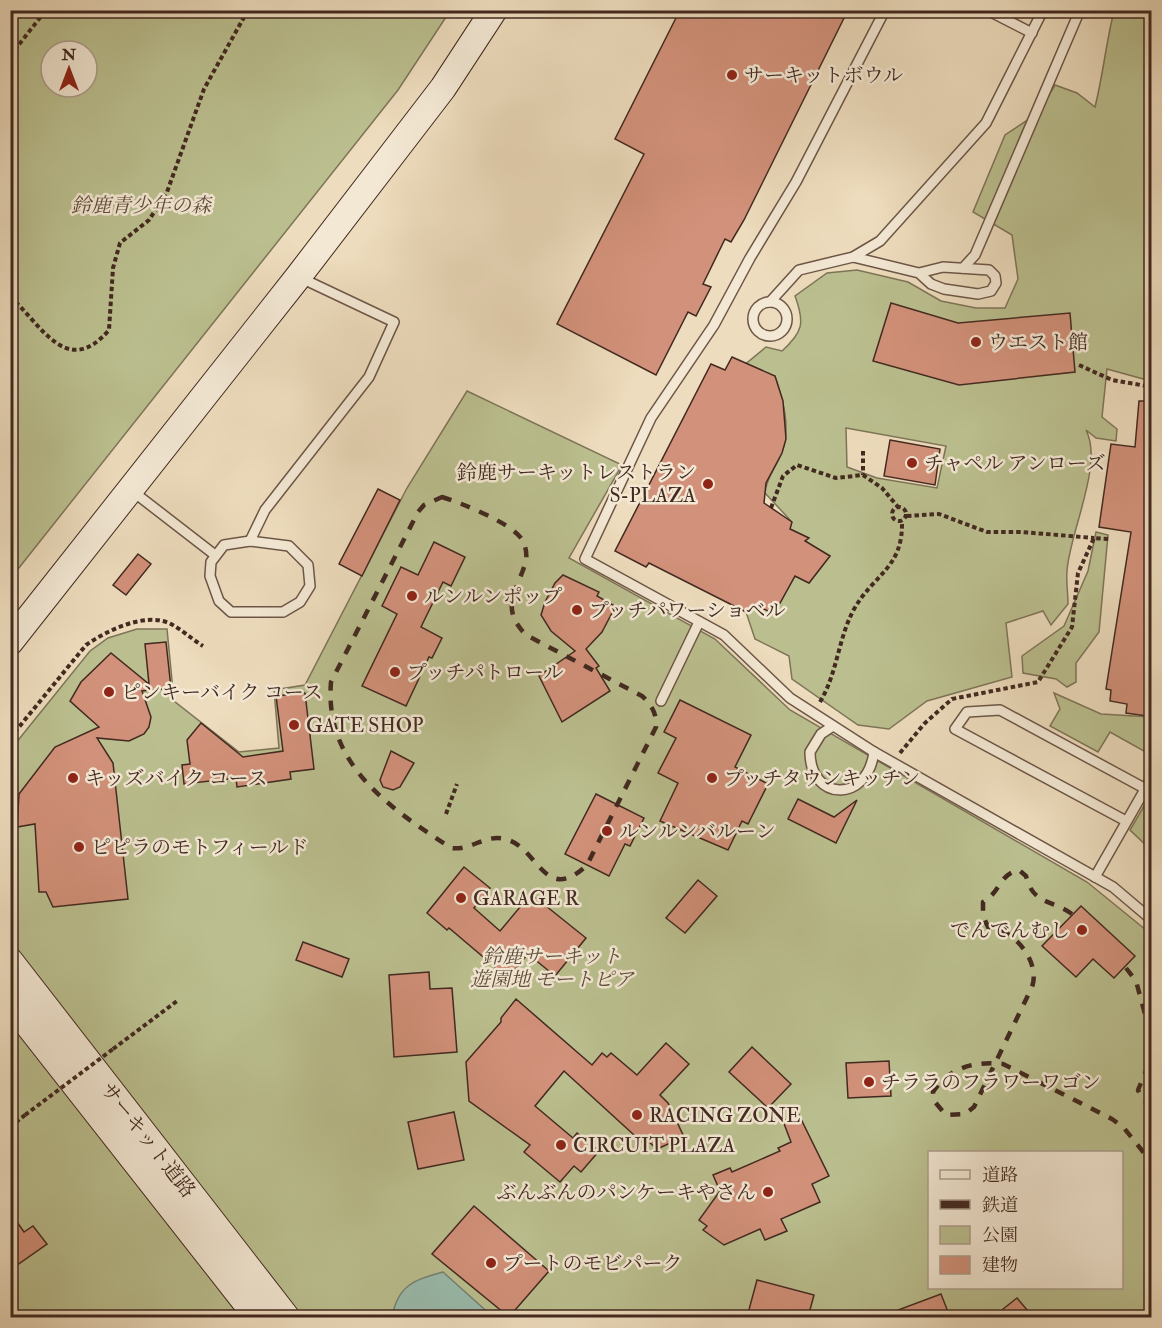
<svg xmlns="http://www.w3.org/2000/svg" width="1162" height="1328" font-family="'IM FELL Double Pica','Noto Serif JP',serif">
  <rect width="100%" height="100%" fill="#eddcbd"/>
  <filter id="stains"><feTurbulence type="fractalNoise" baseFrequency=".00333" numOctaves="4"/><feColorMatrix values="0 0 0 0 .2 0 0 0 0 .09 0 0 0 0 .02 0 0 0 .5 -.17"/></filter>
  <radialGradient id="worn" r=".72"><stop offset=".6" stop-color="#630" stop-opacity="0"/><stop offset="1" stop-color="#630" stop-opacity=".3"/></radialGradient>
  <g fill="#bbbf8f" stroke="#7e7458" stroke-width="1.5" fill-rule="evenodd">
    <path d="M10 11H450L398 90 18 569 10 561ZM51 51H87V87H51Z"/>
    <path d="M1114 11H1151L1152 354 1147 380 1107 369 1102 417 1117 429 1116 441 1096 438 1086 430C1104 464 1069 534 1067 571 1066 581 1068 593 1068 604L1051 625 1043 611 1006 623 1012 677 927 701 889 729 858 725 792 679 789 656 755 639 746 612 754 604 774 613 795 576 809 583 830 556 805 541 808 538 790 529 791 521 765 493C766 478 776 468 781 454 792 429 783 401 775 376L737 371 766 347 782 351C803 332 805 323 795 296L827 273 857 270 908 282 941 301 976 308H1005L1018 279 1012 235 973 212 1005 135 1038 113 1055 85 1077 93 1095 107C1103 75 1106 43 1114 11ZM846 428 946 446 937 488 877 478 847 467Z"/>
    <path d="M467 391 622 465 569 558 715 639 790 710 1087 882 1151 934V1317H11V749L90 651 108 638 137 629H167L174 701 239 752 279 748 274 690 305 685 407 488ZM930 1152H1122V1288H930Z"/>
    <path d="M1096 532 1108 535 1099 632 1076 663V682L1067 687 1056 679 1023 673 1022 656 1064 626 1088 571Z"/>
    <path d="M1054 693 1101 714 1151 717V755L1110 732 1098 752 1050 726 1060 709Z"/>
    <path d="M1151 794 1152 850H1151L1130 830Z"/>
  </g>
  <path fill="#9abcae" stroke="#778175" stroke-width="1.5" d="M443 1272 493 1317H392C398 1285 414 1280 443 1272Z"/>
  <g fill="#d2917a" stroke="#422920" stroke-width="1.5">
    <path d="M680 10H848L744 220 731 242 725 239 703 284 711 287 696 316 688 312 656 375 557 324 644 154 615 139Z"/>
    <path d="M891 303 958 323 1070 313 1075 372 959 385 873 361Z"/>
    <path d="M732 357 775 376 783 401 786 439 782 453 766 483 764 503 792 522 790 529 809 538 805 541 830 556 809 583 795 576 774 614 754 604 746 612 649 563 646 567 615 551 711 364 725 370Z"/>
    <path d="M1139 401H1152V708H1148L1147 716 1126 713 1127 704 1110 701 1111 690 1106 689 1131 532 1099 527 1111 444 1135 447Z"/>
    <path d="M890 440 940 449 935 485 884 476Z"/>
    <path d="M378 489 400 500 362 576 339 564Z"/>
    <path d="M434 542 465 557 451 586 443 582 421 627 442 638 432 658 429 657 406 706 362 686 397 614 382 606 401 567 418 575Z"/>
    <path d="M138 554 151 564 126 595 113 585Z"/>
    <path d="M563 575 599 592 597 596 613 605 611 609 613 611 602 632 586 649 599 666 596 668 610 691 562 722 539 676 575 651 551 631 541 615 545 602 555 583Z"/>
    <path d="M166 642 171 688 142 691 151 717 149 727 144 734 129 741 97 738 113 763 128 899 53 907 46 892H39L35 824 17 827 19 794 55 747 99 727 70 701 81 682 111 653 149 684 145 644Z"/>
    <path d="M305 693 314 769 290 772 291 779 237 787 236 778 184 784 182 765 190 764 187 740 201 723 243 757 283 751 276 696Z"/>
    <path d="M680 700 751 735 735 767 768 784 748 824 742 821 728 850 660 821 678 783 658 773 676 738 664 732Z"/>
    <path d="M391 751 414 763 400 787 393 790 383 787 380 780Z"/>
    <path d="M596 794 644 818 630 846 625 844 609 876 565 854Z"/>
    <path d="M798 799 834 817 857 800 836 843 788 819Z"/>
    <path d="M464 867 490 888 474 908 500 931 531 894 586 938 555 976 528 954 508 978 449 928 447 930 427 913Z"/>
    <path d="M698 880 717 896 685 933 666 918Z"/>
    <path d="M1081 906 1135 956 1114 978 1093 959 1076 977 1042 946Z"/>
    <path d="M303 942 349 959 342 977 296 960Z"/>
    <path d="M429 972 430 989 452 988 457 1052 394 1057 389 975Z"/>
    <path d="M516 999 592 1065 602 1053 607 1057 611 1053 637 1075 666 1043 689 1064 660 1095 668 1103 684 1137 657 1149 649 1142 645 1145 564 1071 535 1106 573 1138 577 1133 599 1151 581 1172 574 1166 560 1182 524 1152 530 1145 469 1101 466 1062 501 1022V1018Z"/>
    <path d="M752 1047 791 1084 768 1108 729 1072Z"/>
    <path d="M889 1061 891 1096 848 1098 846 1063Z"/>
    <path d="M454 1112 464 1160 418 1169 408 1122Z"/>
    <path d="M799 1115 829 1176 812 1184 820 1202 781 1219 787 1231 765 1240 760 1229 724 1245 703 1230 707 1226 699 1220 720 1191 713 1175 730 1168 732 1172 780 1151 778 1148 791 1142 783 1121Z"/>
    <path d="M474 1206 549 1271 509 1317 432 1254Z"/>
    <path d="M10 1212 24 1232 33 1226 47 1244 10 1270Z"/>
    <path d="M757 1280 814 1295 808 1317H747Z"/>
    <path d="M941 1294 950 1317H883L882 1316Z"/>
    <path d="M1017 1298 1033 1317H993Z"/>
  </g>
  <g fill="none" stroke-linecap="round" stroke-linejoin="round">
    <g stroke="#6d5647" stroke-width="12">
      <g id="lane">
        <path d="M885 10 796 182 750 258 714 325 651 418 585 559 724 635 790 698 874 752 1113 887 1152 920"/>
        <path d="M987 10 1032 33"/>
        <path d="M853 257 919 273 931 284 944 289 978 294 991 291 996 283 995 276 989 270 943 267 919 273"/>
        <path d="M963 268 975 255 1080 10"/>
        <path d="M770 302 799 270 853 257 880 241 986 123 1043 10"/>
        <circle cx="770" cy="319" r="17"/>
        <path d="M131 490 215 555"/>
        <path d="M250 541 265 510 369 377 394 322 301 278"/>
        <path d="M250 541 289 546 308 565 310 586 300 602 283 612H231L219 601 210 576 211 562 224 545Z"/>
        <path d="M661 701 699 622"/>
        <path d="M833 726 821 734 810 752C810 801 867 804 874 752"/>
        <path d="M1126 821 955 729 967 712 1000 710 1144 788"/>
        <path d="M1095 877 1152 777"/>
      </g>
    </g>
    <g stroke="#422920" stroke-width="28">
      <g id="secondary">
        <path d="M10 642 298 277 443 88 494 10"/>
        <path d="M10 961 287 1318"/>
        <path d="M10 1002 258 1318"/>
      </g>
    </g>
    <g stroke="#422920" stroke-width="4" stroke-dasharray="4.5 3" stroke-linecap="butt">
      <path d="M10 56 46 10"/>
      <path d="M10 297C41 323 66 380 109 330L113 268 120 243 149 220 167 192 204 89 248 10"/>
      <path d="M1079 365 1112 380 1152 387"/>
      <path d="M863 451V475"/>
      <circle cx="899" cy="514" r="7"/>
      <path d="M771 508 783 476 797 465 836 478 863 475 882 488 898 507"/>
      <path d="M907 516 939 514 987 532H1022L1094 538"/>
      <path d="M820 702C837 674 838 640 853 611 873 574 903 569 902 522"/>
      <path d="M10 738 86 645C106 631 146 611 171 624 182 630 192 639 203 646"/>
      <path d="M900 753 924 724 952 699 1038 682 1072 627 1078 573 1094 538 1109 539"/>
      <path d="M446 814 457 784"/>
      <path d="M113 1049 177 1001"/>
      <path d="M10 1127 25 1115"/>
    </g>
    <use href="#lane" stroke="#f3e8d4" stroke-width="9"/>
    <use href="#secondary" stroke="#f3e8d4" stroke-width="26"/>
    <g stroke="#422920" stroke-width="4.5" stroke-dasharray="10 10" stroke-linecap="butt">
      <path d="M442 497C461 503 509 522 521 538 526 545 527 554 526 561 517 592 499 607 526 635L642 696C652 705 657 714 656 727L587 865C544 906 538 846 505 839 484 834 471 851 451 848 390 808 324 765 331 682L418 512 424 505Z"/>
      <path d="M1072 914C1051 899 1033 905 1026 876L1019 870C999 874 1000 893 983 902V916L988 927C993 929 1001 930 1006 933 1024 943 1039 968 1032 987L974 1107 965 1114 946 1115 934 1101 933 1092C950 1067 974 1061 1003 1064L1112 1119 1124 1128 1152 1163"/>
      <path d="M1126 968 1136 981 1152 1040"/>
      <path d="M1152 1068 1146 1071 1138 1090 1142 1099 1152 1106"/>
    </g>
    <path stroke="#422920" stroke-width="4" stroke-dasharray="4.5 3" stroke-linecap="butt" d="M25 1115 113 1049"/>
  </g>
  <g fill="#8f2418" stroke="#f3e8d4" stroke-width="2">
    <circle cx="732" cy="75" r="6"/>
    <circle cx="976" cy="342" r="6"/>
    <circle cx="912" cy="463" r="6"/>
    <circle cx="708" cy="484" r="6"/>
    <circle cx="412" cy="596" r="6"/>
    <circle cx="577" cy="610" r="6"/>
    <circle cx="395" cy="672" r="6"/>
    <circle cx="109" cy="692" r="6"/>
    <circle cx="294" cy="725" r="6"/>
    <circle cx="73" cy="778" r="6"/>
    <circle cx="712" cy="778" r="6"/>
    <circle cx="607" cy="831" r="6"/>
    <circle cx="79" cy="847" r="6"/>
    <circle cx="461" cy="898" r="6"/>
    <circle cx="1082" cy="930" r="6"/>
    <circle cx="869" cy="1082" r="6"/>
    <circle cx="637" cy="1115" r="6"/>
    <circle cx="561" cy="1145" r="6"/>
    <circle cx="768" cy="1192" r="6"/>
    <circle cx="491" cy="1263" r="6"/>
  </g>
  <g text-anchor="middle" dominant-baseline="central" stroke-width="5" stroke-linejoin="round" paint-order="stroke">
    <g font-size="20" fill="#422920" stroke="#f3e8d4" text-anchor="start">
      <text x="744" y="75">サーキットボウル</text>
      <text x="988" y="342">ウエスト館</text>
      <text x="924" y="463">チャペル アンローズ</text>
      <text x="696" y="472" text-anchor="end">鈴鹿サーキットレストラン<tspan x="696" dy="23">S-PLAZA</tspan></text>
      <text x="424" y="596">ルンルンポップ</text>
      <text x="589" y="610">プッチパワーショベル</text>
      <text x="407" y="672">プッチパトロール</text>
      <text x="121" y="692">ピンキーバイク コース</text>
      <text x="306" y="725">GATE SHOP</text>
      <text x="85" y="778">キッズバイク コース</text>
      <text x="724" y="778">プッチタウンキッチン</text>
      <text x="619" y="831">ルンルンバルーン</text>
      <text x="91" y="847">ピピラのモトフィールド</text>
      <text x="473" y="898">GARAGE R</text>
      <text x="1070" y="930" text-anchor="end">でんでんむし</text>
      <text x="881" y="1082">チララのフラワーワゴン</text>
      <text x="649" y="1115">RACING ZONE</text>
      <text x="573" y="1145">CIRCUIT PLAZA</text>
      <text x="756" y="1192" text-anchor="end">ぶんぶんのパンケーキやさん</text>
      <text x="503" y="1263">プートのモビパーク</text>
    </g>
    <g font-size="20" font-style="italic" fill="#604e3c" stroke="#f3e8d4">
      <text x="141" y="205">鈴鹿青少年の森</text>
      <text x="552" y="956">鈴鹿サーキット<tspan x="552" dy="23">遊園地 モートピア</tspan></text>
    </g>
    <g font-size="20" fill="#422920" stroke="#f3e8d4">
      <text transform="translate(148 1140) rotate(52)">サーキット道路</text>
    </g>
  </g>
  <rect width="1162" height="1328" fill="none" stroke="#eddcbd" stroke-width="36"/>
  <rect x="12" y="12" width="1138" height="1304" fill="none" stroke="#422920" stroke-width="3"/>
  <rect x="18" y="18" width="1126" height="1292" fill="none" stroke="#422920" stroke-width="1.5"/>
  <rect x="928" y="1151" width="195" height="138" fill="#f3e8d4" stroke="#ac9c8c" stroke-width="1.5"/>
  <rect x="940" y="1170" width="30" height="9" fill="#f3e8d4" stroke="#ac9c8c" stroke-width="1.5"/>
  <text x="982" y="1181" font-size="18" fill="#422920">道路</text>
  <rect x="940" y="1200" width="30" height="9" fill="#422920" stroke="#ac9c8c" stroke-width="1.5"/>
  <text x="982" y="1211" font-size="18" fill="#422920">鉄道</text>
  <rect x="940" y="1226" width="30" height="18" fill="#bbbf8f" stroke="#ac9c8c" stroke-width="1.5"/>
  <text x="982" y="1241" font-size="18" fill="#422920">公園</text>
  <rect x="940" y="1256" width="30" height="18" fill="#d2917a" stroke="#ac9c8c" stroke-width="1.5"/>
  <text x="982" y="1271" font-size="18" fill="#422920">建物</text>
  <g transform="translate(69 69)"><circle r="28" fill="#f3e8d4" stroke="#ac9c8c" stroke-width="1.5"/>
  <path d="M0-4.5L10 22L0 15L-10 22Z" fill="#8f2418"/>
  <text y="-9" font-size="16" font-weight="bold" text-anchor="middle" fill="#422920">N</text>
  </g>
  <rect width="100%" height="100%" filter="url(#stains)"/>
  <rect width="100%" height="100%" fill="url(#worn)"/>
</svg>
